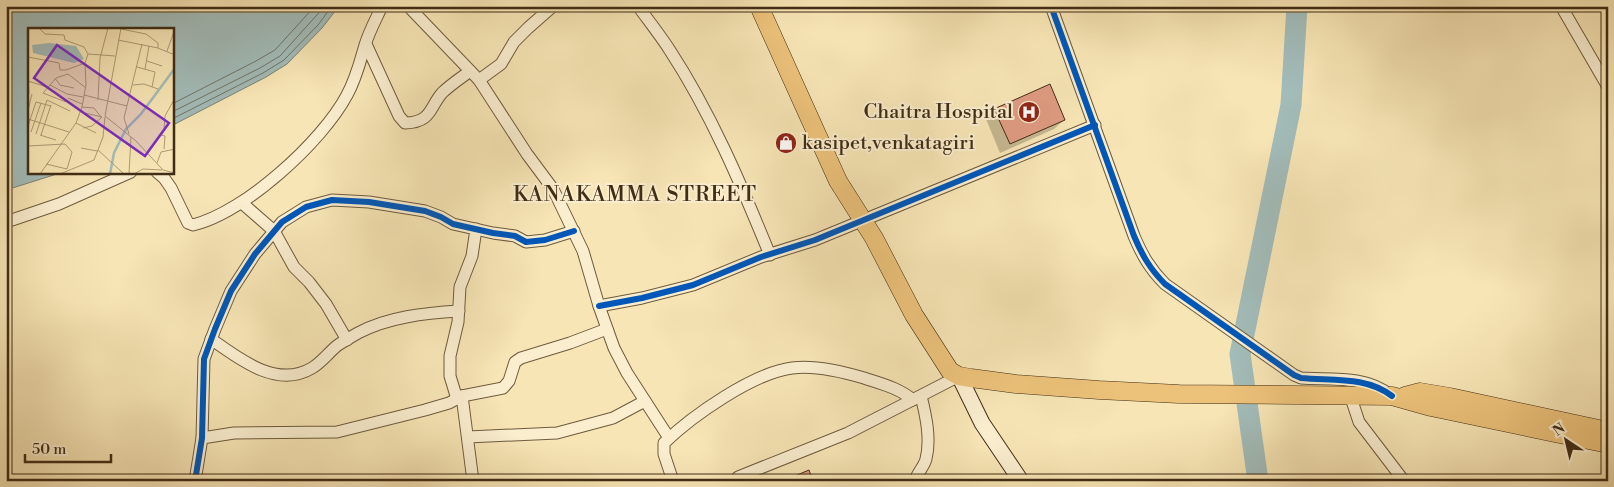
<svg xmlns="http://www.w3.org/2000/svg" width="1614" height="487" font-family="'Libre Bodoni',serif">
  <rect width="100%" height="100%" fill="#f7e5b5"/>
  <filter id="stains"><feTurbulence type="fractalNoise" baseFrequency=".004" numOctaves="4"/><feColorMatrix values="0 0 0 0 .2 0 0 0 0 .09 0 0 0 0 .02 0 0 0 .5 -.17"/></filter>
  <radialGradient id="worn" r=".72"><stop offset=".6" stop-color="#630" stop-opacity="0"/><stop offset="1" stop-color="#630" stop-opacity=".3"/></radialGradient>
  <path fill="#a2bcb9" stroke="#7b8377" d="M6 6H337L336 10 322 28 287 64 266 77 173 125 172 29H29V172L60 173 6 190Z"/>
  <path fill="#0003" d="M995 110 1064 120 1054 129 1000 153 986 119Z"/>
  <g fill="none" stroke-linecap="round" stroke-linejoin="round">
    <g stroke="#717467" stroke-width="1">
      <path d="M172 104 256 61 275 50 315 6"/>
      <path d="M172 112 260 68 280 56 325 6"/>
      <path d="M172 119 263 73 284 60 318 25 332 6"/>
    </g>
    <path stroke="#a2bcb9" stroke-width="21" d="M1258 481 1240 354 1291 105 1297 6"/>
  </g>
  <g fill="#df9b82" stroke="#402d15">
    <path d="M1050 84 1065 120 1010 144 994 109Z"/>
    <path d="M809 470 813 481H785V480Z"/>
  </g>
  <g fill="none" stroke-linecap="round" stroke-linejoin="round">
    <g stroke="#6e5b3d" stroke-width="13">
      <g id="street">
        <path d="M408 6 479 80 527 154 553 189 583 251 599 306 614 348 627 373 669 438"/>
        <path d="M638 6C648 20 660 35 669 49 711 113 741 184 770 255"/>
        <path d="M1051 6 1134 236C1142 255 1150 269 1165 284L1294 375 1301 378C1331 380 1366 375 1390 395"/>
        <path d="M1561 6 1608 87"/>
        <path d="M366 44 399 116 405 123C432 122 429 108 442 93 450 85 461 78 470 71"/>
        <path d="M479 80 501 64 514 42 528 28 553 6"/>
        <path d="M157 172 164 178 171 188 188 223 193 225C245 212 322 142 347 95 356 79 360 62 365 45 369 32 376 19 382 6"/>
        <path d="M242 203 274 231 294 267 309 282 326 304 347 340"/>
        <path d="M6 222 59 204 131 172"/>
        <path d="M599 306 642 298 693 285 761 257 815 240 1095 125"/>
        <path d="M211 339C239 359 277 389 312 368 322 362 329 352 338 345 344 341 351 337 358 333 388 317 425 313 459 311"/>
        <path d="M1350 395 1359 422 1404 481"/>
        <path d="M462 396 473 481"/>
        <path d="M457 399 450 376V356L458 322 460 287 472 256 476 229"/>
        <path d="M468 437 557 433 613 418 645 401"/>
        <path d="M202 438 234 433 337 432 425 410 449 403 462 396 503 388 509 381 515 362 521 358 570 343 607 329"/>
        <path d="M738 477 848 433 959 376"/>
        <path d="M195 481 202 438 204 359 215 329 231 291 255 254 282 222 306 207 332 200 369 202 425 211 441 217 453 224 493 233 515 236 526 242 545 240 574 231"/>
        <path d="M673 481 664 454V443C692 416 753 373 792 368 813 365 844 372 864 378 882 384 899 388 913 400"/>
        <path d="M915 481C917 473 924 467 926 459 931 439 926 416 921 396"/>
      </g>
    </g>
    <g stroke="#402d15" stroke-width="17">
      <path id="secondary" d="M959 376 982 423 1021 481"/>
    </g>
    <g stroke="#402d15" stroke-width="19">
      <g id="primary">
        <path d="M759 6 838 181 874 238 914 315 950 371 959 376 971 378 1016 384 1099 390 1179 394 1392 396 1431 407 1608 444"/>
        <path d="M1405 396 1420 392 1450 397 1608 431"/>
      </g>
    </g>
    <use href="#street" stroke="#faeecf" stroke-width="11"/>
    <use href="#secondary" stroke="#faeecf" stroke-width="15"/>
    <use href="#primary" stroke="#ecc27a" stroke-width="18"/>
    <g stroke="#faeecf" stroke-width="9">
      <g id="cycleway">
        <path d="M1051 6 1134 236C1142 255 1150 269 1165 284L1294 375 1301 378C1332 381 1366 376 1392 396"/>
        <path d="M599 306 642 298 693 285 761 257 815 240 1095 125"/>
        <path d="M195 481 202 438 204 359 215 329 231 291 255 254 282 222 306 207 332 200 369 202 425 211 441 217 453 224 493 233 515 236 526 242 545 240 574 231"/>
      </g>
    </g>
    <use href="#cycleway" stroke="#0057b8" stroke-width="6"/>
  </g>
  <defs>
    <g id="hospital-disc" transform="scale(1.125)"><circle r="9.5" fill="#8f2418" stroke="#faeecf"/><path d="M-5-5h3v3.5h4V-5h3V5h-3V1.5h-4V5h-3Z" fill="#fff"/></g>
    <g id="shop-disc" transform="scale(1.125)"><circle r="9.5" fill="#8f2418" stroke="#faeecf"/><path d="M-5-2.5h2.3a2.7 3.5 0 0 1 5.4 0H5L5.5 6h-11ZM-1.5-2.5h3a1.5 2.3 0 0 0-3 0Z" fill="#fff"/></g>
  </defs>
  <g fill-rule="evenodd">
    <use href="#hospital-disc" x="1029" y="112"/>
    <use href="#shop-disc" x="786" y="143"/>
  </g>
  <g text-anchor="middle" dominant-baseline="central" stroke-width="4" stroke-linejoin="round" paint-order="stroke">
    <g font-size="20" fill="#402d15" stroke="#faeecf" text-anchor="end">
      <text x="1013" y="112">Chaitra Hospital</text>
      <text x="802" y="143" text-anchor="start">kasipet,venkatagiri</text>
    </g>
    <g font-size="21" letter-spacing="1" fill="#402d15" stroke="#faeecf">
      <text x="635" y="195">KANAKAMMA STREET</text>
    </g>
  </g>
  <g transform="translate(28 28)">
    <rect width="146" height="146" fill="#f7e5b5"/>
    <path d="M21 15 48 18 56 31 46 35 5 25 4 17Z" fill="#a2bcb9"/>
    <path fill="none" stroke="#a2bcb9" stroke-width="2.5" d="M82 146 86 125 98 101 113 86 147 40"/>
    <path fill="none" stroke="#ae9b75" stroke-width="1" d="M11 0 17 6 36 7 37 12 56 19 60 26 87 28M93 0 77 88 108 113 135 142 147 145M93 1 118 6 130 15V20M90 12 130 20 147 27M139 23 147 1M0 29 31 35 32 42H38L57 35 60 26M119 33 134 38M109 39 127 44 124 59M117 41 121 18M27 50 32 57 46 60M0 51 1 66M0 53 19 59M22 57 39 66 55 69M105 57 116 56 130 61M56 67 99 78M40 70 54 76M70 72 72 30 80 0M38 74 15 65 28 50 40 46 58 60M54 79 58 57 57 35M0 82 4 66M57 85 74 89M0 91 41 104M48 95 68 105M0 98 8 74 23 78M55 100 64 98 74 89M136 102 137 88 147 70M3 104 13 75M8 106 19 72 42 83M101 106 96 90 114 16M12 107 28 112M13 107 23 77M133 107 137 108 136 121M0 118 37 116 44 124 39 141M53 120 69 123M70 122 96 146M129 135 133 124 147 121M18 136 39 141M12 146 48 95 54 79 66 80 73 89M32 146 66 132 75 109 77 89M101 146 103 109M106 146 115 141 134 142"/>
    <path fill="#7b2cbf" fill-opacity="0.15" stroke="#7b2cbf" stroke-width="2.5" d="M29 17 141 95 117 128 6 50Z"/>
    <rect width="146" height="146" fill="none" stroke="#402d15" stroke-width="2.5"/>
  </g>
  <rect width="1614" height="487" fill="none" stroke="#f7e5b5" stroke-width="25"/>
  <rect x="8" y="8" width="1599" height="472" fill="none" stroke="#402d15" stroke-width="2.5"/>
  <rect x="12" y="12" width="1589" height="462" fill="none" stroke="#402d15"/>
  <g transform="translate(1566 440) rotate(325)" stroke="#faeecf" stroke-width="4" paint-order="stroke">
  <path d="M0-4L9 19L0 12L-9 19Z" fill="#402d15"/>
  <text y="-8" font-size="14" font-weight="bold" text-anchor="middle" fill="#402d15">N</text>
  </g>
  <path d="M25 454v8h86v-8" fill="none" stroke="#402d15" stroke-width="2.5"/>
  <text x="32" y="454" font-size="15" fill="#402d15" stroke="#faeecf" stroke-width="4" paint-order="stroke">50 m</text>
  <rect width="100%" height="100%" filter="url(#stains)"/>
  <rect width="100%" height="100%" fill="url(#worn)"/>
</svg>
